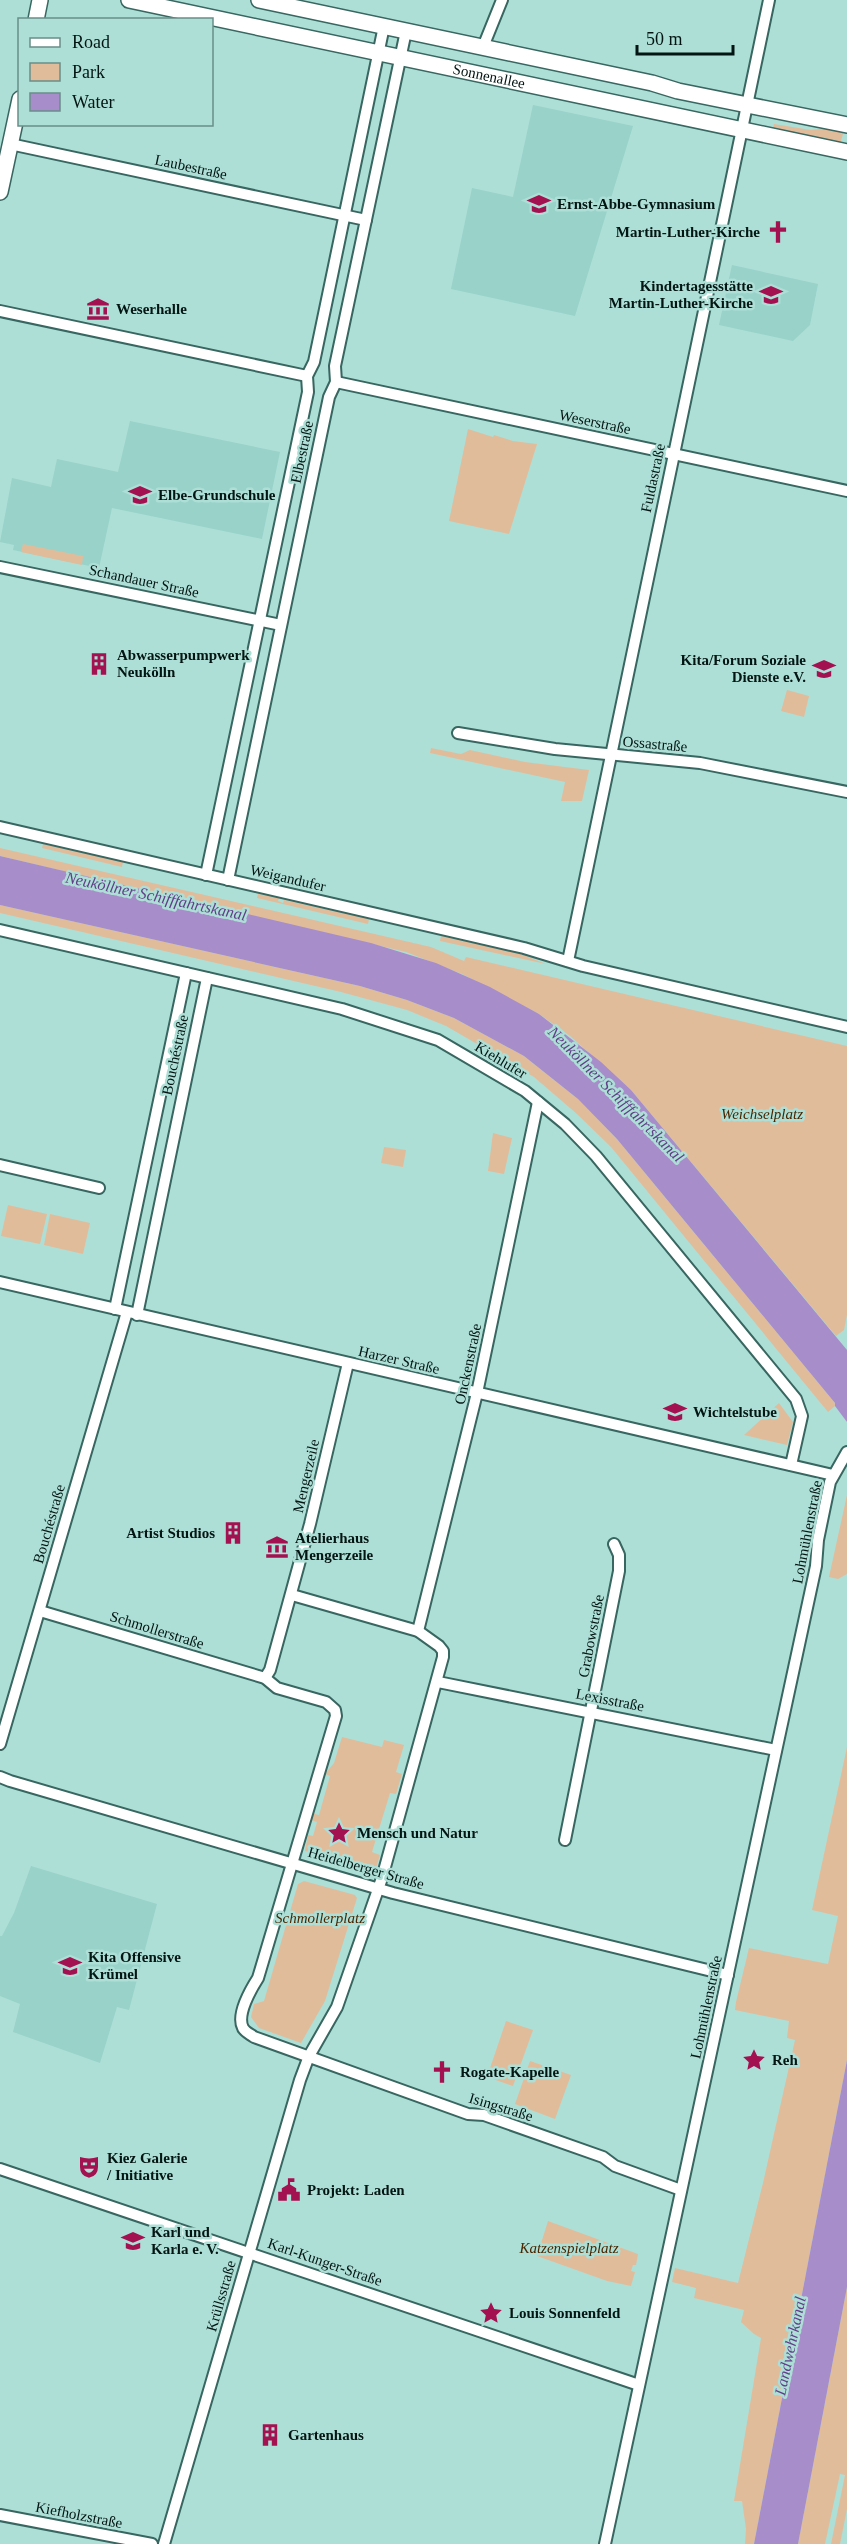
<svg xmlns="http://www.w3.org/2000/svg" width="847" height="2544" font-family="'Times New Roman',serif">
  <rect width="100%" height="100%" fill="#addfd7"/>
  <g fill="#98d2c9">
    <path d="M533 105 633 126 575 316 451 289 472 188 513 197Z"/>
    <path d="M732 265 818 284 810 325 793 341 719 325Z"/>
    <path d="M130 421 280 452 262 539 112 508 99 568 13 550 14 545 0 542 12 478 51 487 57 459 118 472Z"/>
    <path d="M31 1866 157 1904 129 2010 117 2007 100 2063 13 2032 20 2004 0 1996V1936H2L14 1913Z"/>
  </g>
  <g fill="#e1bc9b">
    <path d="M774 124 811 130 828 128 844 130 840 145 772 130Z"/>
    <path d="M468 429 493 437 494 435 513 441 537 444 509 534 449 521Z"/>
    <path d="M23 544 83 556 82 565 21 552Z"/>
    <path d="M787 690 809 696 804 717 781 711Z"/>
    <path d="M431 748 461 754 470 750 525 762 589 770 582 801H561L565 782 430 753Z"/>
    <path d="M43 844 123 862 122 867 42 848Z"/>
    <path d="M0 848 431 947 464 961 466 957 847 1046V1315L844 1330 836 1336 631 1090 570 1036 539 1014 462 974 406 952 0 856Z"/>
    <path d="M258 894 279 898 278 901 283 903 284 900 369 919 368 924 257 898Z"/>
    <path d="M0 905 360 986 407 1000 454 1018 524 1056 578 1099 617 1139 835 1403V1406L828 1412 611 1147 577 1114 534 1077 446 1026 407 1010 341 992 0 913Z"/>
    <path d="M441 936 521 954 546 964 440 941Z"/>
    <path d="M493 1133 512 1138 504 1174 488 1171Z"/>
    <path d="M384 1147 406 1150 403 1167 381 1163Z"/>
    <path d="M8 1205 47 1214 40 1244 1 1236Z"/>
    <path d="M50 1214 90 1223 83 1254 44 1245Z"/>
    <path d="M779 1403 793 1422 787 1445 744 1435Z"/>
    <path d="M847 1495V1574L838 1579 829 1577Z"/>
    <path d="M342 1737 382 1747 384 1740 404 1745 396 1772 402 1774 396 1794 390 1793 372 1852 380 1855 375 1871 305 1851 308 1835 313 1836 317 1822 308 1819 310 1813 319 1815 330 1776 325 1774 334 1763Z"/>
    <path d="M847 1747V2060L754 2544H745L746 2529 742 2501H734L761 2338 754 2334 741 2322 744 2310 694 2298 696 2288 672 2282 675 2268 738 2283 763 2183 795 2040 787 2038 789 2021 735 2010 736 2002 749 1948 828 1964 838 1916 812 1910Z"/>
    <path d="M304 1881 355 1895 357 1898 325 2001 301 2043 259 2028 251 2017 254 2004 264 2001 298 1884Z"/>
    <path d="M506 2021 533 2030 513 2086 487 2077Z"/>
    <path d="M530 2061 571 2075 555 2119 515 2104Z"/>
    <path d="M548 2221 638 2254 636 2265H633L631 2271 635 2272 631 2286 607 2281 537 2256Z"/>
    <path d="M847 2287V2509L840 2544H831L845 2475 840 2474 825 2544H798Z"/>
  </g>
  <g fill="#a78dca">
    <path d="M0 856 371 943 436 963 490 987 539 1014 601 1062 631 1090 847 1350V1422L835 1406V1403L617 1139 578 1099 524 1056 454 1018 407 1000 360 986 0 905Z"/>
    <path d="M847 2060V2287L798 2544H754Z"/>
  </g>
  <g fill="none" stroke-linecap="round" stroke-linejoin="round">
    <g stroke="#386660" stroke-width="14">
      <g id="street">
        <path d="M483 47 502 0"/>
        <path d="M10 144 366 220"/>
        <path d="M0 311 307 376"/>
        <path d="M336 382 847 491"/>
        <path d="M0 567 281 625"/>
        <path d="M458 733 555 749 700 763 847 792"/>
        <path d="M0 827 524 948 583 966 847 1027"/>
        <path d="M206 875 308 392 307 376 314 362 384 26"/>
        <path d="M228 880 329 397 336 382 335 366 406 31"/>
        <path d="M0 930 342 1009 438 1040 525 1091 565 1124 596 1156 796 1399 802 1416 791 1465"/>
        <path d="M568 961 769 0"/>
        <path d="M0 1165 99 1188"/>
        <path d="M0 1282 833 1475"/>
        <path d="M115 1309 186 973"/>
        <path d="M137 1315 207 978"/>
        <path d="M40 1611 265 1678 277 1688 326 1702 335 1710 336 1716 258 1978C251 1989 236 2015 243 2028 245 2032 250 2034 254 2037L468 2114 484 2115 603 2157 615 2166 681 2190"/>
        <path d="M418 1631 477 1393 538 1102"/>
        <path d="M265 1678 270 1670 310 1524 348 1363"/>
        <path d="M438 1682 776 1750"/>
        <path d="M0 1744 127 1312"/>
        <path d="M0 1777 10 1781 393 1893 728 1975"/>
        <path d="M565 1840 619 1571V1555L614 1544"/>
        <path d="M0 2169 639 2385"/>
        <path d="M0 2515 152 2544"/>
        <path d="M164 2544 300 2080 309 2056 337 2007 382 1878 443 1657V1651L439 1646 418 1631 292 1595"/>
        <path d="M605 2544 816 1566 818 1540 830 1482 847 1452"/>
      </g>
    </g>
    <g stroke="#386660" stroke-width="18">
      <g id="secondary">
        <path id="s1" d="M129 0 847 152"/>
        <path d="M259 0 652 83 678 91 847 125"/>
        <path d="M36 20 40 0"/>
        <path d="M0 192 20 99"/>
      </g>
    </g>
    <use href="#street" stroke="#fff" stroke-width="10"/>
    <use href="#secondary" stroke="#fff" stroke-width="15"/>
  </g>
  <defs>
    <g id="school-bare" transform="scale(1.8)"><path d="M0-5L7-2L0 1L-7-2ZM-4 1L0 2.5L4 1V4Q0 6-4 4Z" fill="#a41150" stroke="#addfd7" stroke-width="2.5" paint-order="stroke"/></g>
    <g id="church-bare" transform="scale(1.8)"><path d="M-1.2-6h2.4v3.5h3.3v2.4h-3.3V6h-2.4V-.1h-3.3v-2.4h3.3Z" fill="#a41150" stroke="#addfd7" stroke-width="2.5" paint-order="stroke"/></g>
    <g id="museum-bare" transform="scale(1.8)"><path d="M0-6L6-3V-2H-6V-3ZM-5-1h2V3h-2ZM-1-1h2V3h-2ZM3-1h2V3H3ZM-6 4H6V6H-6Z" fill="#a41150" stroke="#addfd7" stroke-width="2.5" paint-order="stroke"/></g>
    <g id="building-bare" transform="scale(1.8)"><path d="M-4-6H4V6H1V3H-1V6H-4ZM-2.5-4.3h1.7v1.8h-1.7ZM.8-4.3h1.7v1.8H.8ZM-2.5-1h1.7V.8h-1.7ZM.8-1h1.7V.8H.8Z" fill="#a41150" stroke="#addfd7" stroke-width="2.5" paint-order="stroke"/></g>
    <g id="sight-bare" transform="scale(1.8)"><path d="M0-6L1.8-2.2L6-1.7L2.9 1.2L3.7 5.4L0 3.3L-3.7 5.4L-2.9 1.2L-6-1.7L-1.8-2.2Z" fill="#a41150" stroke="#addfd7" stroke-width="2.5" paint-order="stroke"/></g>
    <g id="theatre-bare" transform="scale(1.8)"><path d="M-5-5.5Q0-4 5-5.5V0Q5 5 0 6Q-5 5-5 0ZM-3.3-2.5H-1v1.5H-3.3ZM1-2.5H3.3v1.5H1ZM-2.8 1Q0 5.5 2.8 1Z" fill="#a41150" stroke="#addfd7" stroke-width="2.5" paint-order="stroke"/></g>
    <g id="civic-bare" transform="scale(1.8)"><path d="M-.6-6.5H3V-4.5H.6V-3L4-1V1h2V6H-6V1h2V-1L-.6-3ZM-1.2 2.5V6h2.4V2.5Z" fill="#a41150" stroke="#addfd7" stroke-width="2.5" paint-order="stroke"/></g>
  </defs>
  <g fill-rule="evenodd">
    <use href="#school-bare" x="539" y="204"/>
    <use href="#church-bare" x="778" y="232"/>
    <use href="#school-bare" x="771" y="295"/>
    <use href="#museum-bare" x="98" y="309"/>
    <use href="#school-bare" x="140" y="495"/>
    <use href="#building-bare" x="99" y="664"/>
    <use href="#school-bare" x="824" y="669"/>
    <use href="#school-bare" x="675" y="1412"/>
    <use href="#building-bare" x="233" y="1533"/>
    <use href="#museum-bare" x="277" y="1547"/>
    <use href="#sight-bare" x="339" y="1833"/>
    <use href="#school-bare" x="70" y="1966"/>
    <use href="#sight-bare" x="754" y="2060"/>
    <use href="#church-bare" x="442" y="2072"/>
    <use href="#theatre-bare" x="89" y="2167"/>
    <use href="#civic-bare" x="289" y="2190"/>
    <use href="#school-bare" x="133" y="2241"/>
    <use href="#sight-bare" x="491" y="2313"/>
    <use href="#building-bare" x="270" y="2435"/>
  </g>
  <g text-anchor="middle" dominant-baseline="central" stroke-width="5" stroke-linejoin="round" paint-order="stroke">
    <g font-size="15" fill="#031513" stroke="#addfd7">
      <text stroke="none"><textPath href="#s1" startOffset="368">Sonnenallee</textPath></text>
      <text transform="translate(191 167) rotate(12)">Laubestraße</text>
      <text transform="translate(595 422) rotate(12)">Weserstraße</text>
      <text transform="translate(302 452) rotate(-78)">Elbestraße</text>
      <text transform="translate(653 478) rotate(-78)">Fuldastraße</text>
      <text transform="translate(144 581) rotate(12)">Schandauer Straße</text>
      <text transform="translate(655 744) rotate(5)">Ossastraße</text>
      <text transform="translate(288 878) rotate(13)">Weigandufer</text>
      <text transform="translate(175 1055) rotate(-78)">Bouchéstraße</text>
      <text transform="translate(501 1060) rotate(31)">Kiehlufer</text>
      <text transform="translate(399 1360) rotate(13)">Harzer Straße</text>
      <text transform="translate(468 1364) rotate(-78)">Onckenstraße</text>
      <text transform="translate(306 1476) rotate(-77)">Mengerzeile</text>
      <text transform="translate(49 1524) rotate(-74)">Bouchéstraße</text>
      <text transform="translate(807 1532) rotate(-79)">Lohmühlenstraße</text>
      <text transform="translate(157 1630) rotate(17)">Schmollerstraße</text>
      <text transform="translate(591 1636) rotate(-79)">Grabowstraße</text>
      <text transform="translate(610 1700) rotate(11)">Lexisstraße</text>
      <text transform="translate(366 1868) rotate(16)">Heidelberger Straße</text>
      <text transform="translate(706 2007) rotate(-78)">Lohmühlenstraße</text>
      <text transform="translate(501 2107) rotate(17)">Isingstraße</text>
      <text transform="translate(325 2262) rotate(19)">Karl-Kunger-Straße</text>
      <text transform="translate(221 2296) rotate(-74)">Krüllsstraße</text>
      <text transform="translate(79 2515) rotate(11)">Kiefholzstraße</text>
    </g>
    <g font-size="15" font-weight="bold" fill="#031513" stroke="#addfd7" text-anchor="start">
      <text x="557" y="204">Ernst-Abbe-Gymnasium</text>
      <text x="760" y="232" text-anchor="end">Martin-Luther-Kirche</text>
      <text x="753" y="286" text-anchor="end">Kindertagesstätte<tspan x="753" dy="17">Martin-Luther-Kirche</tspan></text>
      <text x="116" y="309">Weserhalle</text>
      <text x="158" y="495">Elbe-Grundschule</text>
      <text x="117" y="655">Abwasserpumpwerk<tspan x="117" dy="17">Neukölln</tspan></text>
      <text x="806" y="660" text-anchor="end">Kita/Forum Soziale<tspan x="806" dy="17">Dienste e.V.</tspan></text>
      <text x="693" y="1412">Wichtelstube</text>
      <text x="215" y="1533" text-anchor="end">Artist Studios</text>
      <text x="295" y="1538">Atelierhaus<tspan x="295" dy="17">Mengerzeile</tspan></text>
      <text x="357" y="1833">Mensch und Natur</text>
      <text x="88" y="1957">Kita Offensive<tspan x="88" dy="17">Krümel</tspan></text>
      <text x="772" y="2060">Reh</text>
      <text x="460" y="2072">Rogate-Kapelle</text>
      <text x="107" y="2158">Kiez Galerie<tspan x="107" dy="17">/ Initiative</tspan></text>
      <text x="307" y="2190">Projekt: Laden</text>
      <text x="151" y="2232">Karl und<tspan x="151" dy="17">Karla e. V.</tspan></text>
      <text x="509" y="2313">Louis Sonnenfeld</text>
      <text x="288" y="2435">Gartenhaus</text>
    </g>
    <g font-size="15" font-style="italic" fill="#492600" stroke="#addfd7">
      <text x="762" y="1114">Weichselplatz</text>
      <text x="320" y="1918">Schmollerplatz</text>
      <text x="569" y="2248">Katzenspielplatz</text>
    </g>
    <g font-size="16" font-style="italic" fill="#613e88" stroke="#addfd7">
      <text transform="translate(156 896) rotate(12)">Neuköllner Schifffahrtskanal</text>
      <text transform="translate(616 1094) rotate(45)">Neuköllner Schifffahrtskanal</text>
      <text transform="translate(790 2346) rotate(-78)">Landwehrkanal</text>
    </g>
  </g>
  <rect x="18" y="18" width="195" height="108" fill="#addfd7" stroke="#698e89" stroke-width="1.5"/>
  <rect x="30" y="38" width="30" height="9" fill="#ffffff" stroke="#698e89" stroke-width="1.5"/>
  <text x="72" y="48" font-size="18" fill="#031513">Road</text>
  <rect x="30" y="63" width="30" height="18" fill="#e1bc9b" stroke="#698e89" stroke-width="1.5"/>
  <text x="72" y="78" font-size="18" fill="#031513">Park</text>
  <rect x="30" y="93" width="30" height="18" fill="#a78dca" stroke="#698e89" stroke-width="1.5"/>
  <text x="72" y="108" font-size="18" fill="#031513">Water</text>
  <path d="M637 45v9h96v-9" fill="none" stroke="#031513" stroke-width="3"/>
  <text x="646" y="45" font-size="18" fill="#031513" stroke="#addfd7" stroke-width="4.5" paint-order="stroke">50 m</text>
</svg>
